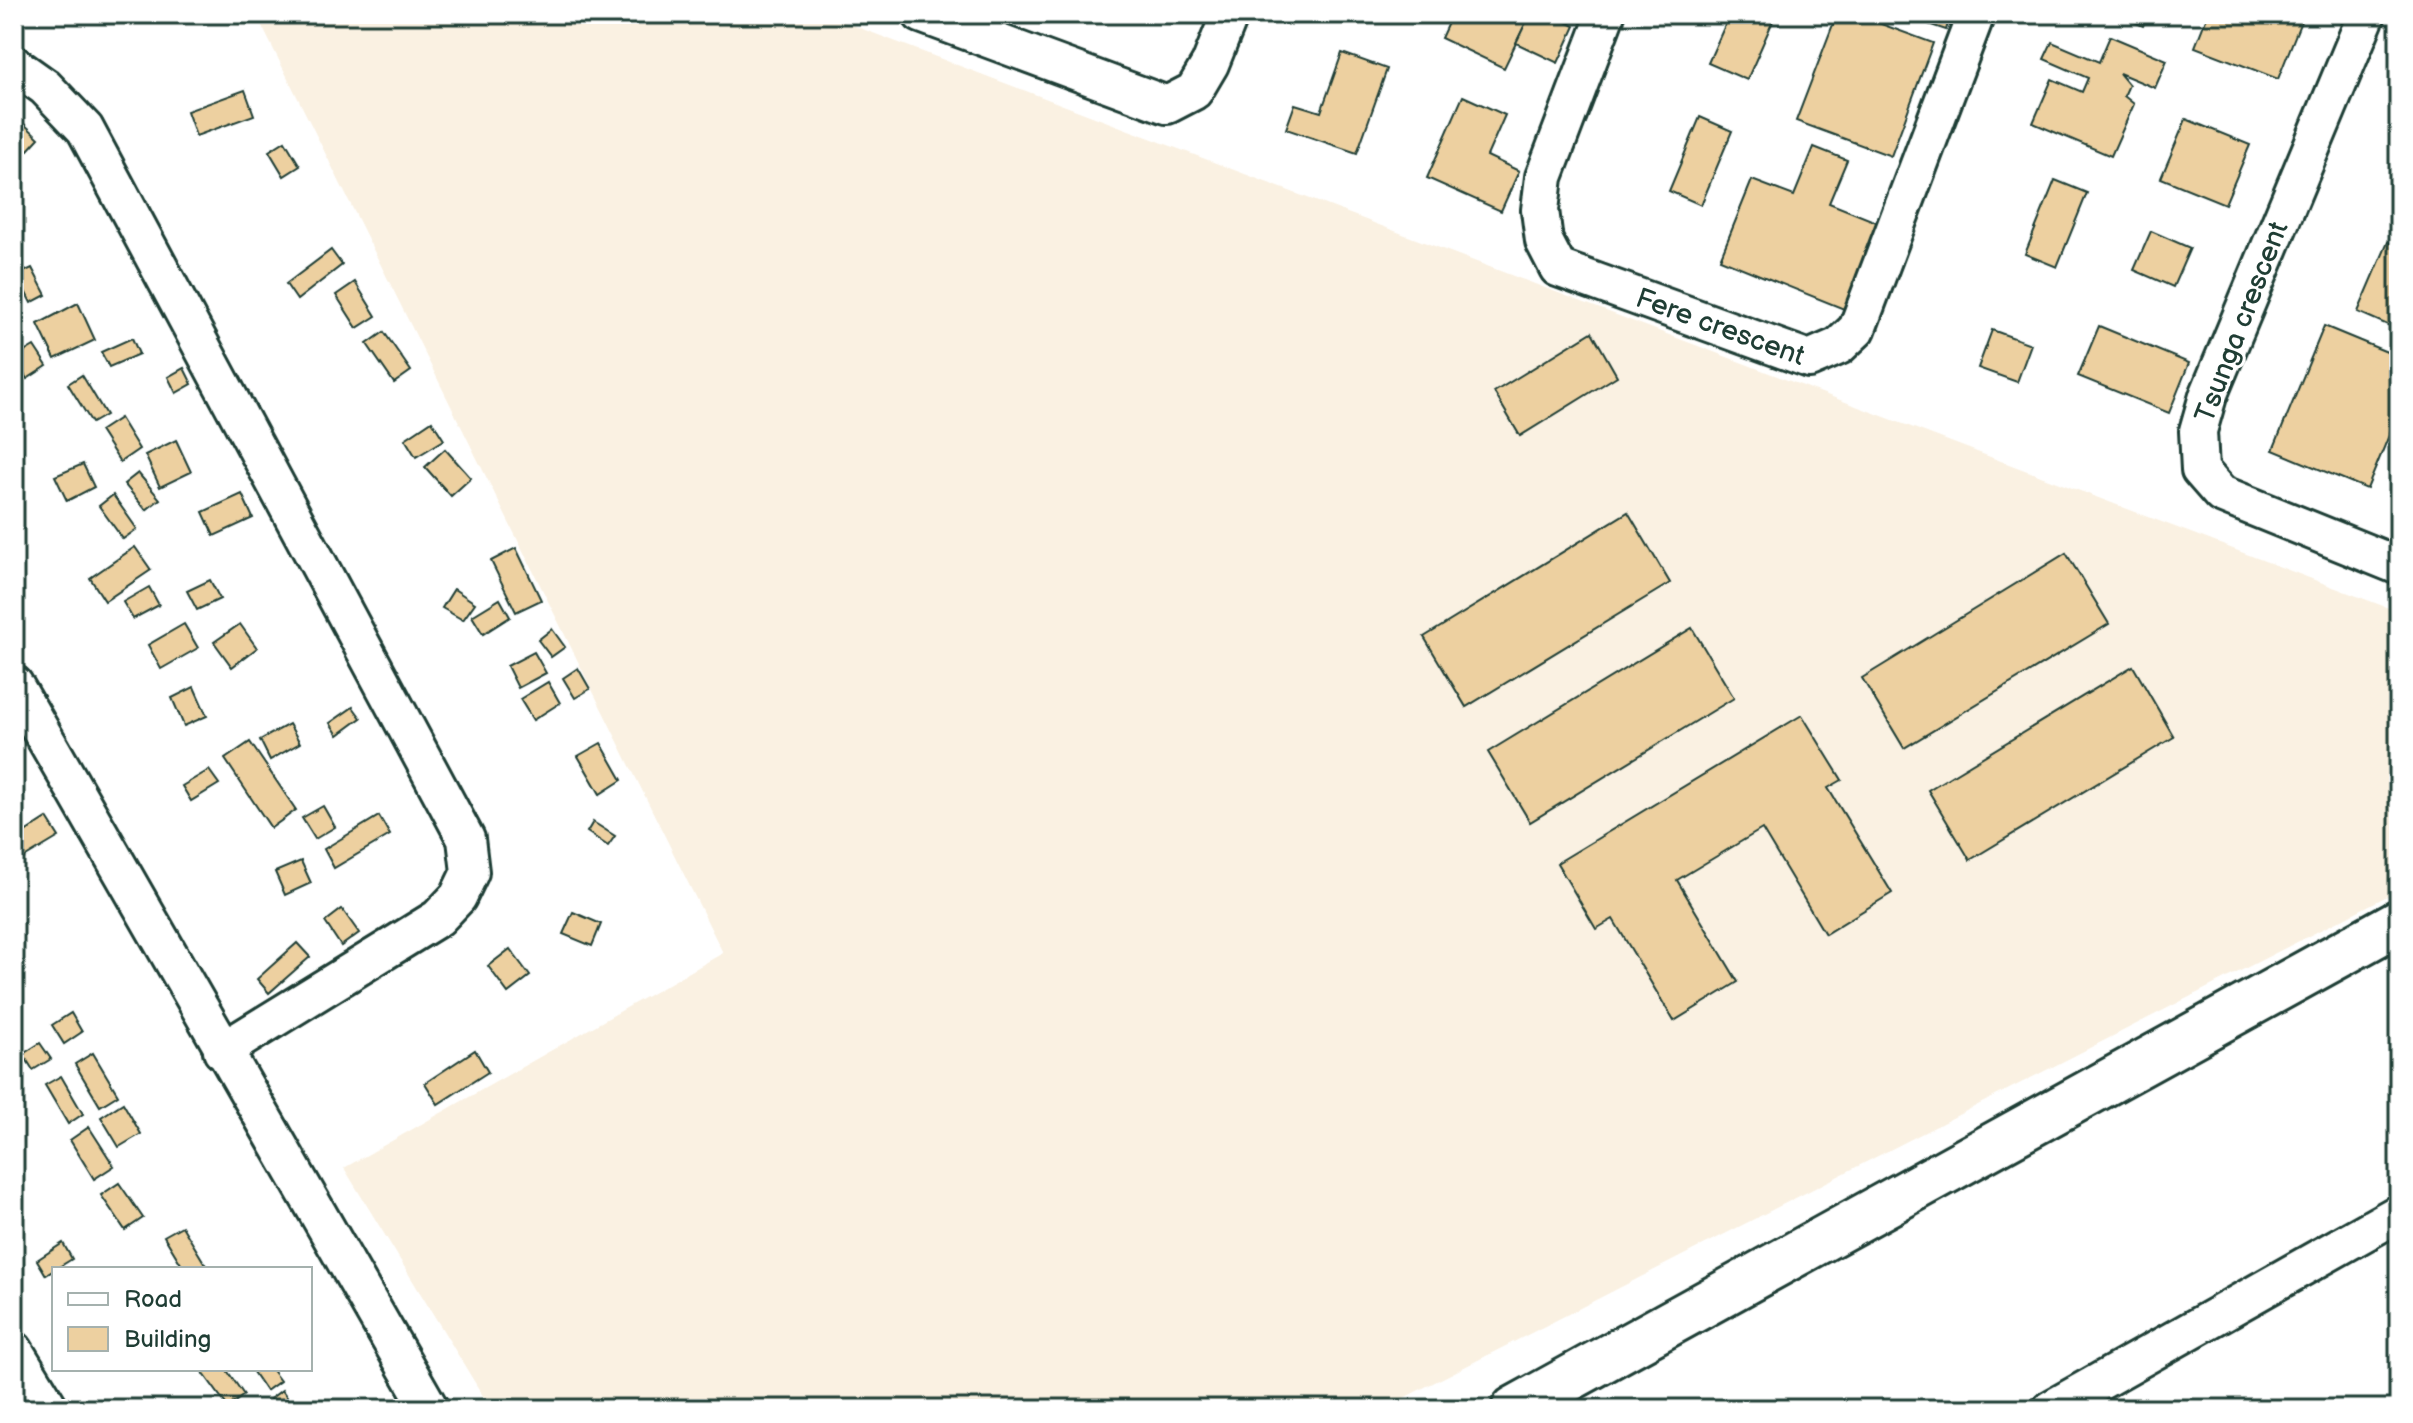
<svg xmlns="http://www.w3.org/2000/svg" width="2413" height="1423" font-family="'Balsamiq Sans',sans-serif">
  <rect width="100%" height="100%" fill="#fff"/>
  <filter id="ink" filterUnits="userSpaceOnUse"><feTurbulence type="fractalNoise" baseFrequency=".0125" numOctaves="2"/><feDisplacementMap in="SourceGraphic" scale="16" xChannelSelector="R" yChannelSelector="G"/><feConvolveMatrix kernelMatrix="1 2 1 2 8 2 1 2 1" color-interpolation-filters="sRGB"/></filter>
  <g filter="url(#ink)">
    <path fill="#faf1e2" d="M256 14H823L2399 612V890L1382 1409H491L344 1168 723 953Z"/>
    <g fill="#edd0a0" stroke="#1f3d34" stroke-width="2">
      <path d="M1386 14H1408L1406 21Z"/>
      <path d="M1452 14H1530L1504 68 1441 38Z"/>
      <path d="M1530 14H1550L1575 26 1558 63 1516 43Z"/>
      <path d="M1730 14H1776L1747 80 1708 63Z"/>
      <path d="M1837 14H1854L1933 43 1891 156 1796 121Z"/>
      <path d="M1898 14H1951L1946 30Z"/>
      <path d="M2116 14H2148L2143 26Z"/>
      <path d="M2208 14 2303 16 2278 79 2195 47Z"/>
      <path d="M2110 36 2167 60 2155 88 2119 73 2129 85 2124 96 2134 104 2111 156 2033 123 2052 79 2082 92 2088 78 2044 59 2052 42 2099 62Z"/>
      <path d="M1342 53 1387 69 1357 153 1286 129 1295 104 1321 112Z"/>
      <path d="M245 90 254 115 196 136 187 111Z"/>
      <path d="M1463 96 1505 115 1487 156 1519 171 1501 211 1427 178Z"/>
      <path d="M1700 117 1732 131 1701 205 1669 191Z"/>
      <path d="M2186 119 2250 145 2225 204 2161 178Z"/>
      <path d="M22 122 39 138 16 163 14 130Z"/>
      <path d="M285 141 300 166 284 176 269 151Z"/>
      <path d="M1814 147 1847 160 1829 203 1879 223 1844 309 1720 259 1752 180 1794 196Z"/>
      <path d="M2055 180 2087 193 2057 267 2025 254Z"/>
      <path d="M2151 231 2190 248 2173 287 2134 270Z"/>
      <path d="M2388 242 2399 246V330L2358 312Z"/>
      <path d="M331 250 342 265 297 300 286 284Z"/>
      <path d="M32 268 46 295 31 303 17 275Z"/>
      <path d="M355 282 376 316 357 328 336 295Z"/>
      <path d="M78 303 95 340 55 359 38 324Z"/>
      <path d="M2099 326 2189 363 2169 413 2078 376Z"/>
      <path d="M2324 326 2399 357V411L2367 489 2273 450Z"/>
      <path d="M1992 330 2031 344 2017 382 1978 368Z"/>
      <path d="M384 332 411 371 394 383 367 344Z"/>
      <path d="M1592 332 1617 376 1520 436 1494 392Z"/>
      <path d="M132 338 139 354 109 367 101 352Z"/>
      <path d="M34 346 47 366 27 379 14 358Z"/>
      <path d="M184 368 192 384 176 393 168 377Z"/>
      <path d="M82 375 106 415 92 423 68 384Z"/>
      <path d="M120 418 139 449 120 462 100 431Z"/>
      <path d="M432 421 444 440 416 457 405 439Z"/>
      <path d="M14 437 24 454 14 459Z"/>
      <path d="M176 440 191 472 160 487 145 455Z"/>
      <path d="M445 449 471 478 451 496 425 467Z"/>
      <path d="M83 464 94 487 67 501 55 476Z"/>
      <path d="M138 473 160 499 146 510 124 484Z"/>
      <path d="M242 494 253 518 214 536 203 512Z"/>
      <path d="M113 495 137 529 123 539 99 506Z"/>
      <path d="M1628 512 1670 583 1466 707 1424 637Z"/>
      <path d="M135 547 151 570 105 601 90 578Z"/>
      <path d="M516 548 541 600 516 612 491 561Z"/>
      <path d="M2066 553 2109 624 1904 748 1862 678Z"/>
      <path d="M210 580 220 599 197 610 187 591Z"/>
      <path d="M149 587 159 605 133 619 123 602Z"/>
      <path d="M454 589 475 603 463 620 442 608Z"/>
      <path d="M500 599 510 617 483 634 472 616Z"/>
      <path d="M184 624 198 648 161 669 148 645Z"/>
      <path d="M240 624 257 648 232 667 214 642Z"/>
      <path d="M1692 628 1734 698 1530 822 1488 752Z"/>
      <path d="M552 629 565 647 551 657 538 640Z"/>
      <path d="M534 652 546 673 518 688 507 666Z"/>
      <path d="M2133 666 2174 737 1970 860 1928 790Z"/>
      <path d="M578 668 590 689 575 698 563 678Z"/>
      <path d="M548 682 560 703 533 720 520 699Z"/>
      <path d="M194 687 207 716 184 726 172 698Z"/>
      <path d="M353 707 361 718 338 735 330 723Z"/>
      <path d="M1802 715 1842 780 1828 788 1892 893 1825 934 1762 829 1677 880 1738 982 1674 1021 1613 919 1596 929 1557 863Z"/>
      <path d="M289 724 300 743 270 760 260 740Z"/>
      <path d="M250 742 296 810 271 828 225 759Z"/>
      <path d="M601 743 622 780 600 794 578 756Z"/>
      <path d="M209 770 219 784 191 801 182 786Z"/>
      <path d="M323 806 335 827 315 839 302 818Z"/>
      <path d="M379 816 390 835 334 868 324 849Z"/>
      <path d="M47 818 59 837 14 864V839Z"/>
      <path d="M593 822 615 836 608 846 587 832Z"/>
      <path d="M301 861 311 883 285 895 275 872Z"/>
      <path d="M342 909 359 933 341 946 325 922Z"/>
      <path d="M573 912 601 924 592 946 563 934Z"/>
      <path d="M297 943 310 957 269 993 257 979Z"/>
      <path d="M510 949 530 976 508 993 488 966Z"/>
      <path d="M71 1013 82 1032 64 1044 52 1025Z"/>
      <path d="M40 1043 51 1059 33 1070 23 1054Z"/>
      <path d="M475 1050 488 1072 438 1104 425 1083Z"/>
      <path d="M93 1053 118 1095 100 1106 75 1064Z"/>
      <path d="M61 1076 83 1114 68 1124 45 1085Z"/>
      <path d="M123 1103 141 1134 119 1147 101 1117Z"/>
      <path d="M89 1127 114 1166 94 1179 70 1140Z"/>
      <path d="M119 1183 143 1218 125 1230 101 1195Z"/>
      <path d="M182 1226 208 1269H184L164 1236Z"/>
      <path d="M63 1243 72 1259 46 1275 37 1260Z"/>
      <path d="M226 1369 244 1395 228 1407 201 1370Z"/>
      <path d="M251 1369H271L280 1381 266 1391Z"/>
      <path d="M282 1390 295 1409H277L270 1399Z"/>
    </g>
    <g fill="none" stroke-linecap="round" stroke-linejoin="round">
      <g stroke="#1f3d34" stroke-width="42">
        <g id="minor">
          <path d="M921 14 1167 105 1194 91 1210 64 1230 14"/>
          <path id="s1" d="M1606 14 1544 177 1540 210 1544 241 1558 268 1809 359 1839 346 1857 329 1976 14"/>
          <path d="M2367 14 2208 396 2198 431 2200 470 2221 494 2399 566"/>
          <path d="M14 65 45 87 85 129 466 839 470 872 458 897 438 918 222 1051"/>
          <path d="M14 684 430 1409"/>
          <path d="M14 1350 50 1409"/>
          <path d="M2051 1409 2399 1213"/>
        </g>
      </g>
      <g stroke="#1f3d34" stroke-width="50">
        <path id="tertiary" d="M1514 1409 2399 922"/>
      </g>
      <use href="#minor" stroke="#fff" stroke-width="36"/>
      <use href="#tertiary" stroke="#fff" stroke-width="44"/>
    </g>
  </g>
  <g text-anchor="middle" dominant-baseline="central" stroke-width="6" stroke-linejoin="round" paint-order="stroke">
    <g font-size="28" fill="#1f3d34" stroke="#fff">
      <text transform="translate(2242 322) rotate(-69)">Tsunga crescent</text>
      <text stroke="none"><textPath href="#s1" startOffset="442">Fere crescent</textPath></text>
    </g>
  </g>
  <rect width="2413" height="1423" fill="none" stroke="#fff" stroke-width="48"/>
  <rect x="24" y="24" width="2365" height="1375" fill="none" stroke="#1f3d34" stroke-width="3" filter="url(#ink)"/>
  <rect x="52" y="1267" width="260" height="104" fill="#ffffff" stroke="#a5b1ae" stroke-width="2"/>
  <rect x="68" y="1293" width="40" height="12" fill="#ffffff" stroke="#a5b1ae" stroke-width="2"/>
  <text x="124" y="1307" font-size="24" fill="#1f3d34">Road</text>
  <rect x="68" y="1327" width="40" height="24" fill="#edd0a0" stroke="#a5b1ae" stroke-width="2"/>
  <text x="124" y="1347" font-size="24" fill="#1f3d34">Building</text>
</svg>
